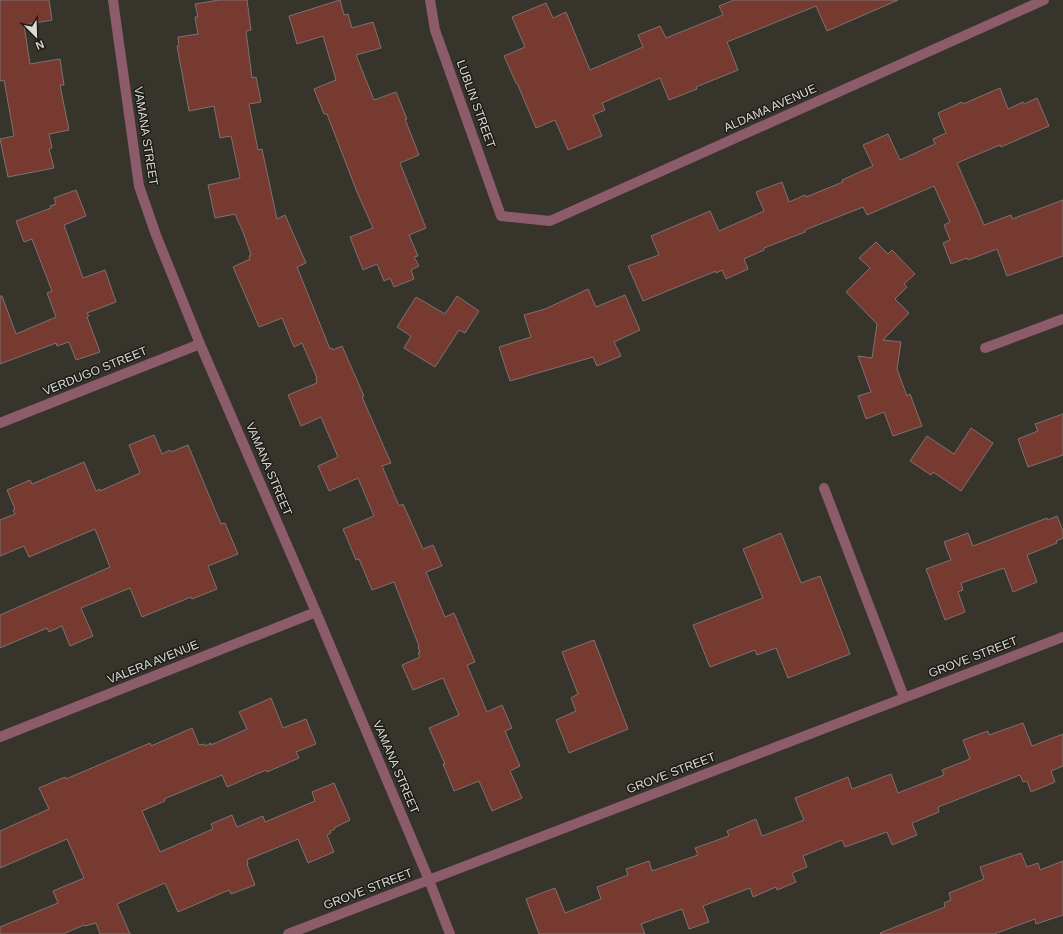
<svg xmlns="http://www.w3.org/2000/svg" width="1063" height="934" font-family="Arial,sans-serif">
  <rect width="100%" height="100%" fill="#37342c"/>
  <g fill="#763a31" stroke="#7e7270">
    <path d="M0 0H49L52 20 24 25 30 64 60 59 64 85H60L69 130 49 134 52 148 49 149 54 168 8 177 0 139 14 136 4 80 0 81Z"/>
    <path d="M219 0H247L251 30 246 31 252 78 256 77 261 102 249 104 258 150 262 149 277 219 285 215 306 263 297 267 330 349 332 348 333 350 342 346 364 396 362 397 391 463 382 466 399 506 403 504 423 549 433 545 442 566 426 572 445 617 454 613 475 662 467 665 487 712 502 705 512 728 505 731 520 766 510 771 522 798 492 811 479 781 454 791 443 764H445L429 728 459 715 443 678 413 690 402 665 420 657 418 653H420L418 647 419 646 394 582 372 590 359 559 356 560 343 529 374 516 358 478 329 491 318 466 338 457 321 417 301 426 288 395 317 383 316 379 317 378 302 343 294 347 282 318 259 327 233 267 250 259 249 256 251 255 243 232 235 214 215 218 208 185 240 178 231 136 220 138 214 106 189 111 177 46H179L178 37 198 34 195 17H198L195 4Z"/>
    <path d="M340 0 344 15 348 14 352 28 373 22 381 48 356 55 374 100 396 92 407 119H405L419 155 400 163 426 228 409 235 418 256 414 257 419 266 411 270 414 279 394 287 390 278 384 281 377 264 363 270 350 237 373 228 357 192 327 114H324L314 89 336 80 323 36 297 44 289 16Z"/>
    <path d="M734 0H898L827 31 816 6 727 42 738 70 696 87 697 89 669 100 660 78 602 103 605 110 593 115 602 136 568 150 555 120 536 128 517 83H516L504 56 525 47 512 17 546 3 553 18 566 12 590 70 643 47 638 35 660 26 666 38 723 15 719 6Z"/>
    <path d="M1000 88 1008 109 1023 102 1024 104 1037 98 1049 126 1001 147 1000 145 957 163 984 225 1011 215 1012 219 1063 200V256L1007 276 997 249 968 260 967 258 951 264 943 243 950 240 944 225 950 222 934 186 867 215 863 207 805 230V232L764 248V250L744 259 748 269 726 279 722 270 716 273V271L643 301 628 266 659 255 651 236 710 211 719 231 764 211 756 192 782 182 789 202 805 195 806 197 843 182 842 180 873 166 863 145 888 134 900 160 935 144 933 139 946 133 938 113 962 102 963 104Z"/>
    <path d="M76 190 86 216 64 225 83 278 105 270 116 302 87 313 89 316 87 317 100 352 76 360 69 342 57 346 56 343 0 364V296H2L16 334 56 317 47 293 52 291 32 239 24 242 16 221 51 208 50 206 56 204 54 198Z"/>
    <path d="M876 242 888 254 892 250 915 274 904 284 907 287 895 299 909 313 883 340 901 342 897 369 907 396 910 394 922 426 893 436 884 412 866 419 858 396 871 392 858 356 872 358 877 324 846 292 870 268 859 258Z"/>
    <path d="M588 289 596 307 625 295 640 330 614 342 621 356 597 366 593 357 510 381 499 347 531 337 524 315 545 309Z"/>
    <path d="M457 296 479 311 465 333 459 330 435 367 404 348 411 336 397 327 416 297 445 314Z"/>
    <path d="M1063 414V455L1028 467 1018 439 1038 431 1035 424Z"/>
    <path d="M971 428 993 443 961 491 933 472 931 475 910 461 927 436 954 454Z"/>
    <path d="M154 435 162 454 170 450 171 452 188 445 221 524 225 523 238 554 208 566 217 589 192 599 191 597 142 617 130 588 81 608 93 636 70 646 62 626 49 632 47 628 0 648V615L110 567 95 529 29 557 24 546 0 556V520L15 514 13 510 15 509 7 490 30 480 32 484 84 462 96 491 100 489V491L140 473 129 445Z"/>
    <path d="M1057 516 1063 531V538L1056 541 1057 543 1027 555 1037 582 1013 592 1004 568 961 583 963 590 958 592 965 612 945 620 926 569 951 560 944 542 968 533 973 546 1047 518 1048 520Z"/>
    <path d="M781 533 801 583 820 576 850 654 788 678 776 648 757 655 755 650 710 667 693 625 763 598 743 549Z"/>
    <path d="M594 640 628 729 569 753 556 720 576 711 571 698 578 694 562 652Z"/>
    <path d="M271 698 283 728 306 719 316 744 296 752 299 758 267 772 266 770 227 787 222 775 164 799 165 801 142 811 160 852 213 829 211 824 232 815 237 827 263 816 265 822 315 801 312 792 334 783 350 820 334 828 335 829 330 831 331 833 327 835 334 852 308 863 298 839 247 860 248 864H247L255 885 231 894 229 890 178 912 165 883 117 904 130 934H100L96 923 85 926 84 925 63 934H0V927L58 903 53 891 84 878 67 839 0 868V831L49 809 39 788 65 777 66 779 150 743 151 746 192 728 199 745 204 744 205 746 211 743V745L247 729 239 712Z"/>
    <path d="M1023 723 1032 746 1063 734V766L1051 771 1055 782 1031 792 1027 781 1023 782 1020 775 938 807 939 812 912 823 917 835 892 845 887 832 845 847 842 840 803 856 807 867 792 873 796 882 777 890 776 887 753 897 750 888 703 906 709 922 689 929 682 909 641 924 645 934H539L526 899 555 888 565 913 601 899 597 887 628 875 626 869 649 861 652 871 698 855 695 848 729 836 727 831 756 819 762 836 804 820 795 798 848 777 852 789 891 774 898 793 944 775 942 770 970 759 963 740 988 731 989 735Z"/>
    <path d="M1021 853 1027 867 1038 863 1040 870 1063 861V915L1036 924 1035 919 994 934H881L880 933 945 907 944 903 951 900 949 893 984 879 980 867Z"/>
  </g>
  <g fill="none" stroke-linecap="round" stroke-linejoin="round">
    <path stroke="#8c5c6a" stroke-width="10" d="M824 488 904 697"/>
    <g stroke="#8c5c6a" stroke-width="10">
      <path d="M113 0 139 186 156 235 200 344 316 612 429 880 450 934"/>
      <path d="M430 0 435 30 501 216 550 221 1044 0"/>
      <path d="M985 348 1063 319"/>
      <path d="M0 423 200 344"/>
      <path d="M0 737 316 612"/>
      <path d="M288 934 1063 637"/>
    </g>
  </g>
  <g text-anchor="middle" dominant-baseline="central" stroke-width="3" stroke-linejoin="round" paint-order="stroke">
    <g font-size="12" fill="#dcdad4" stroke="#1d1c18">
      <text transform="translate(476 104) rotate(70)">LUBLIN STREET</text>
      <text transform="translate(770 108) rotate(-24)">ALDAMA AVENUE</text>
      <text transform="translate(146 136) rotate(81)">VAMANA STREET</text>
      <text transform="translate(95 371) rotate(-22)">VERDUGO STREET</text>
      <text transform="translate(269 469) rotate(67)">VAMANA STREET</text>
      <text transform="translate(973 657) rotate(-21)">GROVE STREET</text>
      <text transform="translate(153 662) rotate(-22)">VALERA AVENUE</text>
      <text transform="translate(396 767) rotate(67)">VAMANA STREET</text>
      <text transform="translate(671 773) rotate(-21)">GROVE STREET</text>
      <text transform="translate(368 889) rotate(-21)">GROVE STREET</text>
    </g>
  </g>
  <g transform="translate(36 36) rotate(157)" stroke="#1d1c18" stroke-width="3" paint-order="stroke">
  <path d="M0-3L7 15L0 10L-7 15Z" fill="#dcdad4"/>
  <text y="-6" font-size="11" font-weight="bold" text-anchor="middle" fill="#dcdad4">N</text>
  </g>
</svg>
